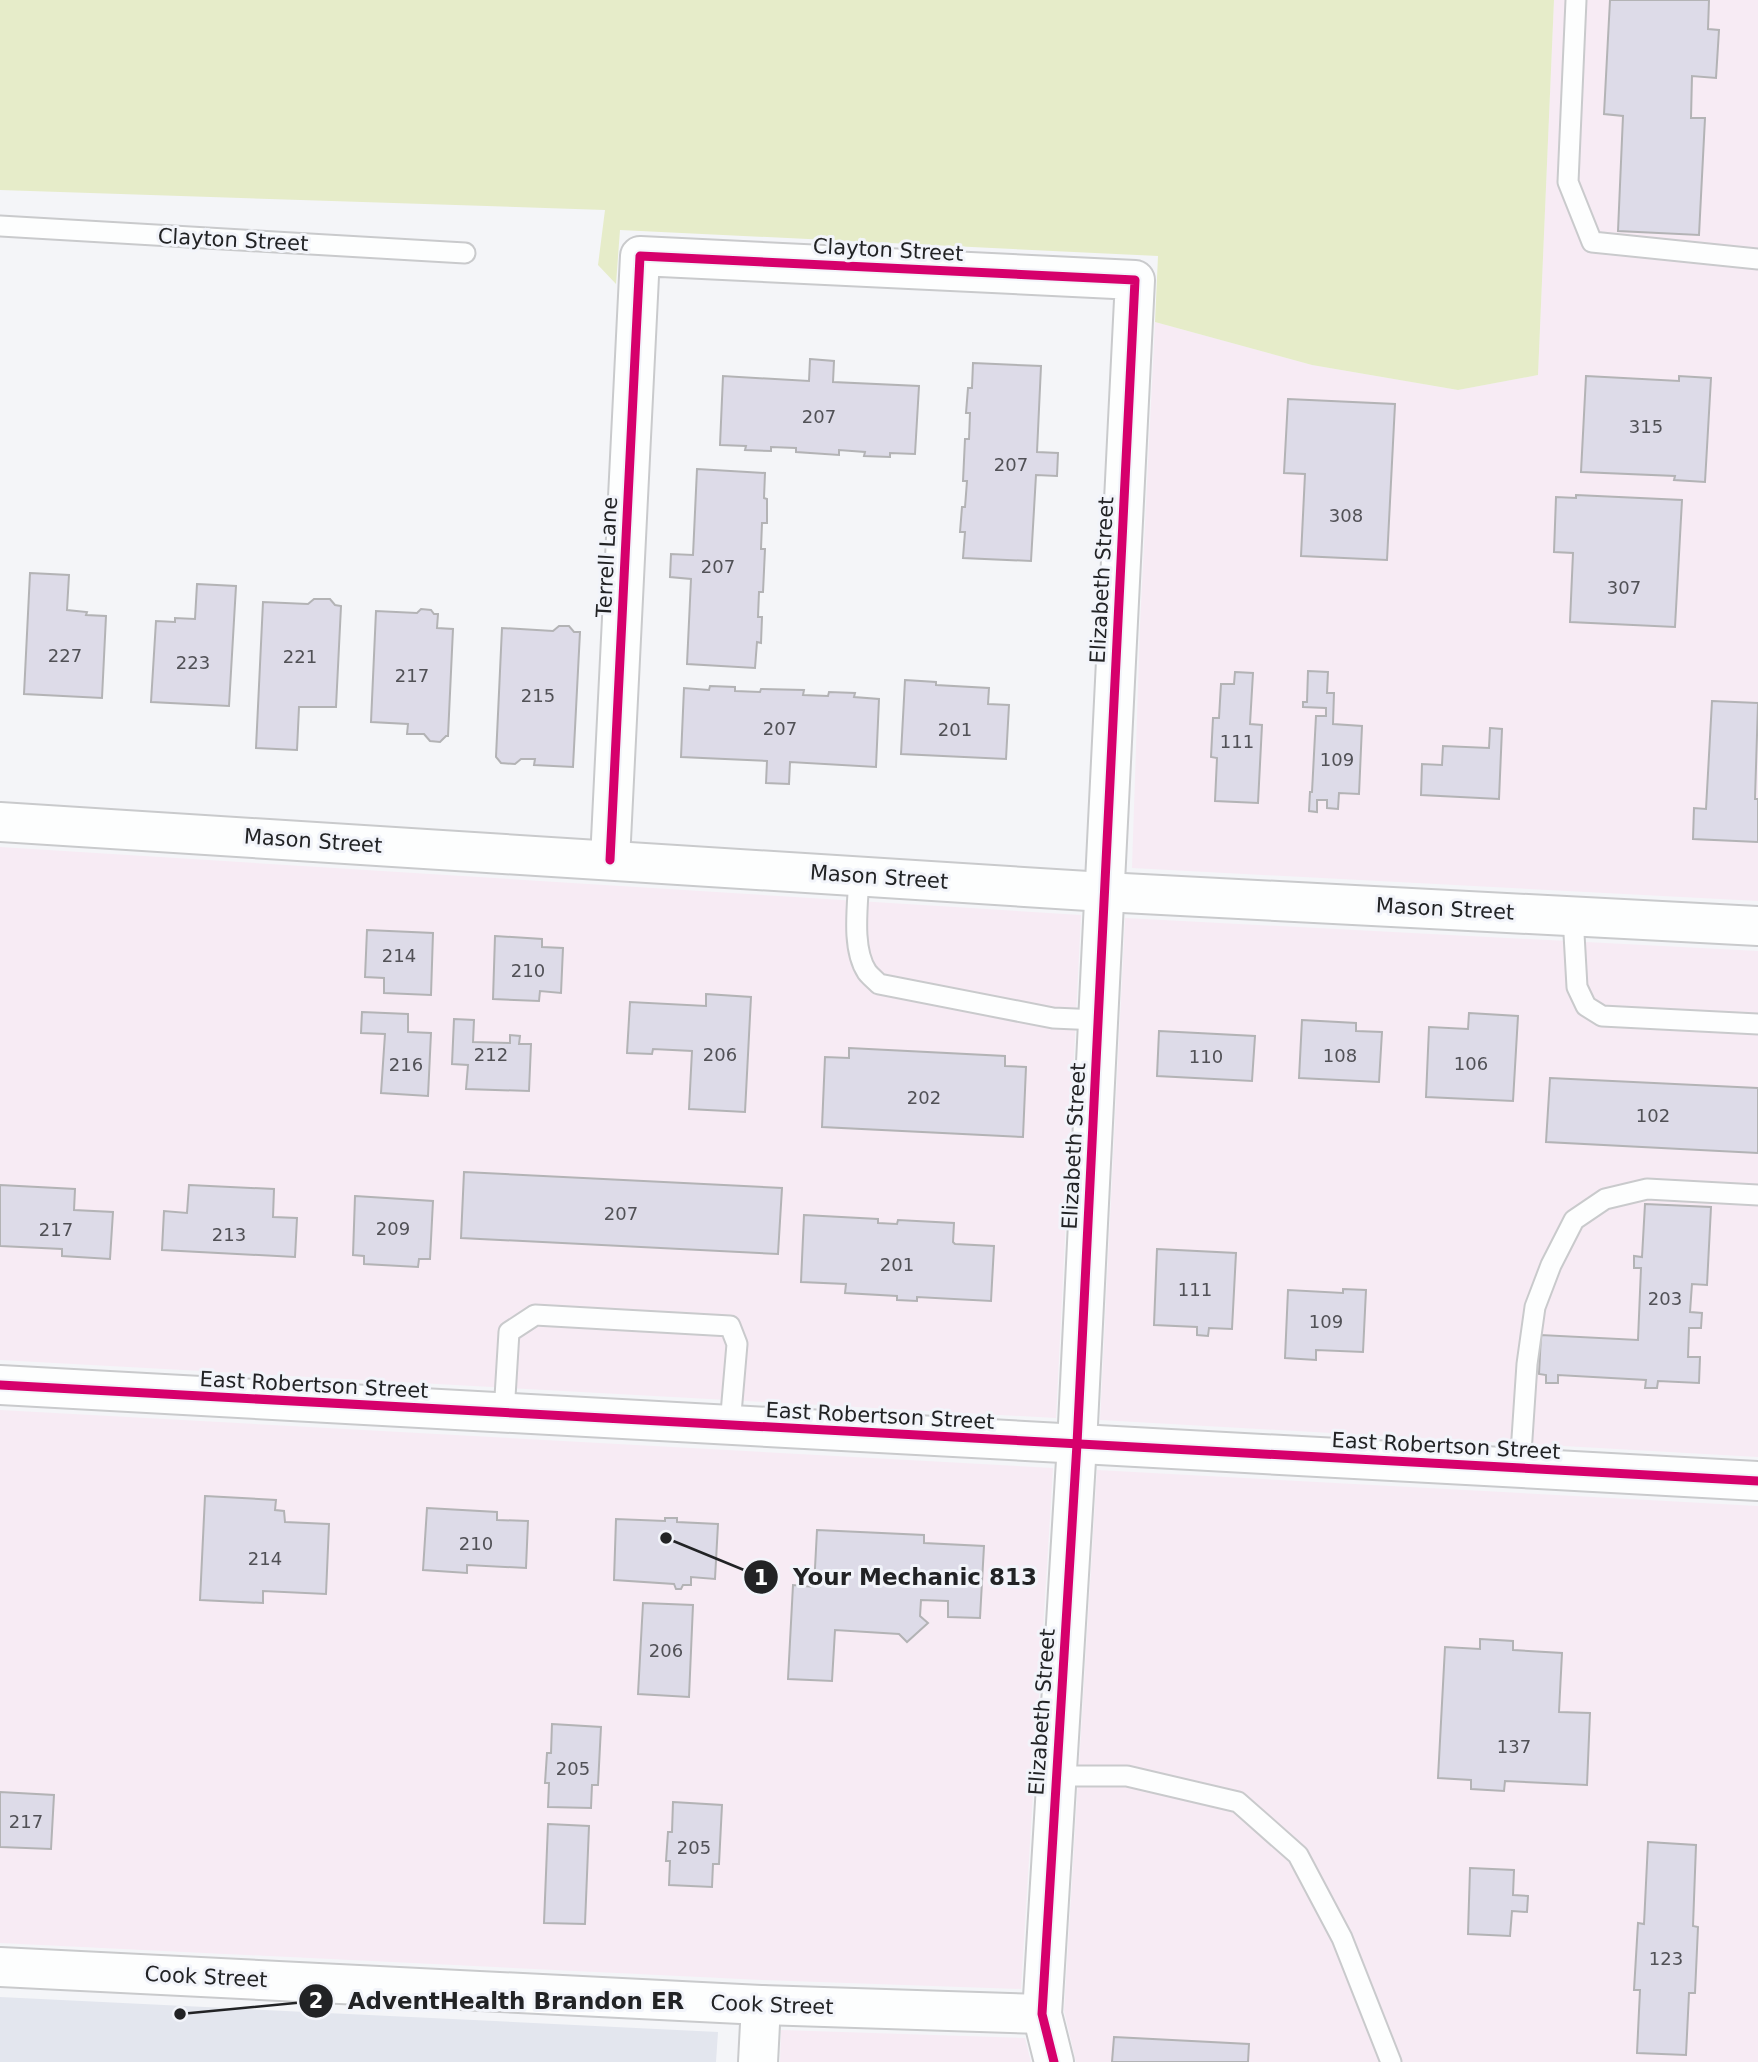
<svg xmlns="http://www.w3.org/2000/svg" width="1758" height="2062" font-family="'DejaVu Sans',sans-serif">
  <rect width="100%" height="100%" fill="#f4f5f8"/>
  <g fill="#f7ebf4">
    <path d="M1554 0H1758V901L1132 868 1140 625 1155 322 1312 365 1458 390 1538 375Z"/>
    <path d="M0 847 1081 915 1056 1418 0 1360Z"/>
    <path d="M1125 918 1758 951V1457L1100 1420Z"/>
    <path d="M0 1410 1053 1468 1021 1989 762 1980 0 1943Z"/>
    <path d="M1097 1470 1758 1506V2062H1076L1064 2011Z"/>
    <path d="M781 2030 1025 2038 1031 2062H780Z"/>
  </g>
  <path fill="#e3e6ee" d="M0 1997 718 2032 716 2062H0Z"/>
  <path fill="#e6ecc9" d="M0 0H1554L1538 375 1458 390 1312 365 1155 322 1158 256 620 230 616 284 598 265 605 210 0 190Z"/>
  <g fill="#dddbe8" stroke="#b3b3b5" stroke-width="2">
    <path d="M1610 0H1709L1708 29 1719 30 1716 78 1692 76 1691 118H1705L1699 235 1618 231 1623 116 1604 114Z"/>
    <path d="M810 359 834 361 833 382 919 386 915 454 890 453V457L864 456 865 452 839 450V455L796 452V448L771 447V451L745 450 746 446 720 445 723 376 809 381Z"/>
    <path d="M973 363 1041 366 1037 452 1058 453 1057 476 1036 475 1031 561 963 558 965 532H960L962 507H965L967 481H963L965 439H969L970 413H966L968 388H972Z"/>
    <path d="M1586 376 1679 381V376L1711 378 1705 482 1674 480 1675 476 1581 472Z"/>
    <path d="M1288 399 1395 404 1387 560 1301 556 1305 474 1284 473Z"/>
    <path d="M697 469 765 473 764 498 767 499V523H762L761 549H765L763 592H759L758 617H762L761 643 757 642 755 668 687 664 691 579 670 577 671 554 693 555Z"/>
    <path d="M1576 495 1682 500 1675 627 1570 622 1573 553 1554 552 1556 497 1576 498Z"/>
    <path d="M30 573 69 575 67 610 87 612 86 615 106 616 102 698 24 694Z"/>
    <path d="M197 584 236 586 229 706 151 702 156 621 175 622V618L195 619Z"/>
    <path d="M314 599H330L335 605 341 606 336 707H299L297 750 256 748 263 602 308 604Z"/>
    <path d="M421 609 431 610 434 614H438L437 628 453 629 448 736H446L440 742 430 741 424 734H407L408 724 371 722 376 611 417 613Z"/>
    <path d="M559 626H569L574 632H580L573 767 534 765 535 759H521L515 764 501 763 496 757 502 628 553 631Z"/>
    <path d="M1308 671 1328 672 1327 693H1334L1333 724 1362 726 1359 794 1339 793 1338 809 1327 808V800H1317V812L1309 811 1310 792H1312L1316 716H1326V708L1303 707V702H1307Z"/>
    <path d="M1235 672 1253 673 1250 724 1262 725 1258 803 1215 801 1217 758 1211 757 1213 718H1219L1221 684H1234Z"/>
    <path d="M905 680 936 682V685L989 688 988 704 1009 705 1006 759 901 754Z"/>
    <path d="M710 686 735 687V691L760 692 761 689 804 690 803 695 828 696 829 692 855 693 854 697 879 699 876 767 790 762 789 784 766 783 767 761 681 757 684 688 709 690Z"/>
    <path d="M1712 701 1758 703 1755 799H1758V842L1693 839 1694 808 1706 809Z"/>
    <path d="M1490 728 1502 729 1499 799 1421 795 1422 764 1442 765 1443 746 1489 748Z"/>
    <path d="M367 930 433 933 431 995 384 993V978L365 977Z"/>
    <path d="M495 936 542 939V947L563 948 561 993 540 991 539 1001 493 999Z"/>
    <path d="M706 994 751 997 745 1112 689 1109 692 1051 653 1049 652 1054 627 1053 630 1002 706 1006Z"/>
    <path d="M362 1012 408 1014V1032L431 1033 428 1096 381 1093 385 1034 361 1033Z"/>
    <path d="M1469 1013 1518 1016 1513 1101 1426 1097 1429 1027 1468 1029Z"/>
    <path d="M454 1019 474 1020 473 1042 510 1043V1035L520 1036 519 1044H531L529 1091 466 1089 468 1065 452 1064Z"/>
    <path d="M1302 1020 1356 1023V1031L1382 1032 1379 1082 1299 1078Z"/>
    <path d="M1159 1031 1255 1036 1252 1081 1157 1076Z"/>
    <path d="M849 1048 1005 1056V1066L1026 1067 1023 1137 822 1127 825 1057 849 1058Z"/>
    <path d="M1550 1078 1758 1088V1153L1546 1142Z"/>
    <path d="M464 1172 782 1188 778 1254 461 1238Z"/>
    <path d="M0 1185 75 1189 74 1210 113 1212 110 1259 62 1256V1249L0 1246Z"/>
    <path d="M189 1185 274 1189 273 1217 297 1218 295 1257 162 1250 164 1211 187 1213Z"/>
    <path d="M355 1196 433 1201 430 1259H419L418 1267 364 1264V1256L353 1255Z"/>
    <path d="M1645 1204 1711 1207 1707 1285 1692 1284 1690 1312 1702 1313 1701 1328H1689L1688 1357H1700L1699 1383 1658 1381 1657 1388H1645L1646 1380 1558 1375V1383H1546V1375L1539 1374 1541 1335 1638 1340 1641 1268H1634V1256L1642 1257Z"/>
    <path d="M804 1215 878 1219V1223L897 1224 898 1220 954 1223 953 1242 955 1244 994 1246 991 1301 917 1297V1301L897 1300V1296L845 1293 846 1284 801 1282Z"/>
    <path d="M1157 1249 1236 1253 1232 1329 1209 1328 1208 1336 1197 1335V1327L1154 1325Z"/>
    <path d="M1343 1289 1366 1290 1363 1352 1316 1350V1360L1285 1358 1288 1290 1343 1293Z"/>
    <path d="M205 1496 276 1500 275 1510 284 1511 285 1522 329 1524 326 1594 263 1591V1603L200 1600Z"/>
    <path d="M427 1508 497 1512V1520L528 1521 526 1568 467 1565V1573L423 1570Z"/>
    <path d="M665 1518H677V1522L718 1524 715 1579 691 1577V1585H683L681 1589H676L674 1584 614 1580 616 1519 665 1521Z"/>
    <path d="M817 1530 924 1535V1543L984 1546 980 1618 948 1617V1601L921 1600 920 1616 928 1623 907 1642 899 1634 835 1630 832 1681 788 1679 793 1585 814 1587Z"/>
    <path d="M643 1603 693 1605 689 1697 638 1694Z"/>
    <path d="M1480 1639 1513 1641V1650L1562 1653 1559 1712 1590 1713 1587 1785 1505 1781 1504 1791 1471 1789V1780L1438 1778 1445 1647 1480 1649Z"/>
    <path d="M552 1724 601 1727 598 1785H592L591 1808 548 1807 549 1783H545L547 1753H551Z"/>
    <path d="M0 1792 54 1795 51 1849 0 1847Z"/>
    <path d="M673 1802 722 1805 719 1864H713L712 1887 669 1885 670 1861H666L668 1832H672Z"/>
    <path d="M548 1824 589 1826 585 1924 544 1923Z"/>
    <path d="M1648 1842 1696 1845 1693 1926 1698 1927 1695 1993H1689L1686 2055 1637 2053 1640 1990H1634L1638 1923 1644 1924Z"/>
    <path d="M1470 1868 1514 1870 1513 1895 1528 1896 1527 1912 1512 1911 1510 1936 1468 1934Z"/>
    <path d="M1114 2037 1249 2044 1248 2062H1112Z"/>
  </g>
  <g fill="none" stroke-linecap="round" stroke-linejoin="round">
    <g stroke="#c9cacc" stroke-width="23">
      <g id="service">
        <path d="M1576 0 1568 182 1592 242 1758 259"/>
        <path d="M0 226 465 253"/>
        <path d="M859 876C858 904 851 948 867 972 870 976 875 980 879 984L1053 1018 1098 1020"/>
        <path d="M1573 916 1577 987 1586 1006 1602 1016 1758 1024"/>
        <path d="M504 1413 509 1332 535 1315 730 1326 737 1344 730 1425"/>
        <path d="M1520 1468 1527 1364 1535 1307 1551 1265 1574 1220 1605 1199 1647 1189 1758 1195"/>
        <path d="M1056 1776H1127L1238 1802 1298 1855 1342 1938 1391 2062"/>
      </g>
    </g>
    <g stroke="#c9cacc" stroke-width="42">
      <g id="minor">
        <path d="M0 822 1104 892 1758 926"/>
        <path d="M610 860 640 256 1135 280 1077 1444 1042 2014 1054 2062"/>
        <path d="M0 1385 1758 1481"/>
        <path d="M0 1967 761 2005 1042 2014"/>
        <path d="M758 2062 761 2005"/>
      </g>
    </g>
    <use href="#service" stroke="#fdfefe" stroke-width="19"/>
    <use href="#minor" stroke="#fdfefe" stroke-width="38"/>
    <g stroke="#f2f4fa" stroke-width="13">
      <g id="cycleway">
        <path d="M610 860 640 256 1135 280 1077 1444 1042 2014 1054 2062"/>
        <path d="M0 1385 1758 1481"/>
      </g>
    </g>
    <use href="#cycleway" stroke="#d6006c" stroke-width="9"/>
  </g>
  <g text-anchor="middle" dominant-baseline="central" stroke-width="6" stroke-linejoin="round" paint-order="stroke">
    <g font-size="18" fill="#515156">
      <text x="819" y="416">207</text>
      <text x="1646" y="426">315</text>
      <text x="1011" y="464">207</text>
      <text x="1346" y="515">308</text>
      <text x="718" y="566">207</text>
      <text x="1624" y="587">307</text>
      <text x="65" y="655">227</text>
      <text x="300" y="656">221</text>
      <text x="193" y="662">223</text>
      <text x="412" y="675">217</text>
      <text x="538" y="695">215</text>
      <text x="780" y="728">207</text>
      <text x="955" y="729">201</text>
      <text x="1237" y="741">111</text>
      <text x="1337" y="759">109</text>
      <text x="399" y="955">214</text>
      <text x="528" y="970">210</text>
      <text x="491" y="1054">212</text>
      <text x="720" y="1054">206</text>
      <text x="1340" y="1055">108</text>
      <text x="1206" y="1056">110</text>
      <text x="1471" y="1063">106</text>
      <text x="406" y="1064">216</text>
      <text x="924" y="1097">202</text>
      <text x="1653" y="1115">102</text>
      <text x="621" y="1213">207</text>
      <text x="393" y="1228">209</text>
      <text x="56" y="1229">217</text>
      <text x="229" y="1234">213</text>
      <text x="897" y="1264">201</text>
      <text x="1195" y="1289">111</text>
      <text x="1665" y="1298">203</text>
      <text x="1326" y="1321">109</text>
      <text x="476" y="1543">210</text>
      <text x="265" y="1558">214</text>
      <text x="666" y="1650">206</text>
      <text x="1514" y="1746">137</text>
      <text x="573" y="1768">205</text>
      <text x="26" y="1821">217</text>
      <text x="694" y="1847">205</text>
      <text x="1666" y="1958">123</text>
    </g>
    <g font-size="21" fill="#222325" stroke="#f2f4fa">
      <text transform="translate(233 240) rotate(3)">Clayton Street</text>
      <text transform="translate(888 250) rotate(3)">Clayton Street</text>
      <text transform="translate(607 557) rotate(-87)">Terrell Lane</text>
      <text transform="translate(1102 580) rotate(-87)">Elizabeth Street</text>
      <text transform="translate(313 841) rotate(4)">Mason Street</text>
      <text transform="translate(879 877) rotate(4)">Mason Street</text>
      <text transform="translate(1445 909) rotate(3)">Mason Street</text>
      <text transform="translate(1074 1146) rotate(-87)">Elizabeth Street</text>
      <text transform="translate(314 1385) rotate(3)">East Robertson Street</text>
      <text transform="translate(880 1416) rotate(3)">East Robertson Street</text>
      <text transform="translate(1446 1446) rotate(3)">East Robertson Street</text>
      <text transform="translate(1042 1712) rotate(-86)">Elizabeth Street</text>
      <text transform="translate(206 1977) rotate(3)">Cook Street</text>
      <text transform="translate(772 2005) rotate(2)">Cook Street</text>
    </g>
  </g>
  <path fill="none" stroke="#222325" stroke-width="2.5" d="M666 1538L761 1577M180 2014L316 2001"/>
  <g fill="#222325" stroke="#f2f4fa" stroke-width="2.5">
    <circle cx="666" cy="1538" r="7"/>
    <circle cx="180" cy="2014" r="7"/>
    <circle cx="761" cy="1577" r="18"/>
    <circle cx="316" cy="2001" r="18"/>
  </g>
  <g font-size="21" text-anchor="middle" font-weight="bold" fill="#fff">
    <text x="761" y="1585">1</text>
    <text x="316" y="2008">2</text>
  </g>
  <g font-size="23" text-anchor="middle" font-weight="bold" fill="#222325" stroke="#f2f4fa" stroke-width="6" stroke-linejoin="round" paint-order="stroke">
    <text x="915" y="1585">Your Mechanic 813</text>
    <text x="516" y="2009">AdventHealth Brandon ER</text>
  </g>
</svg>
